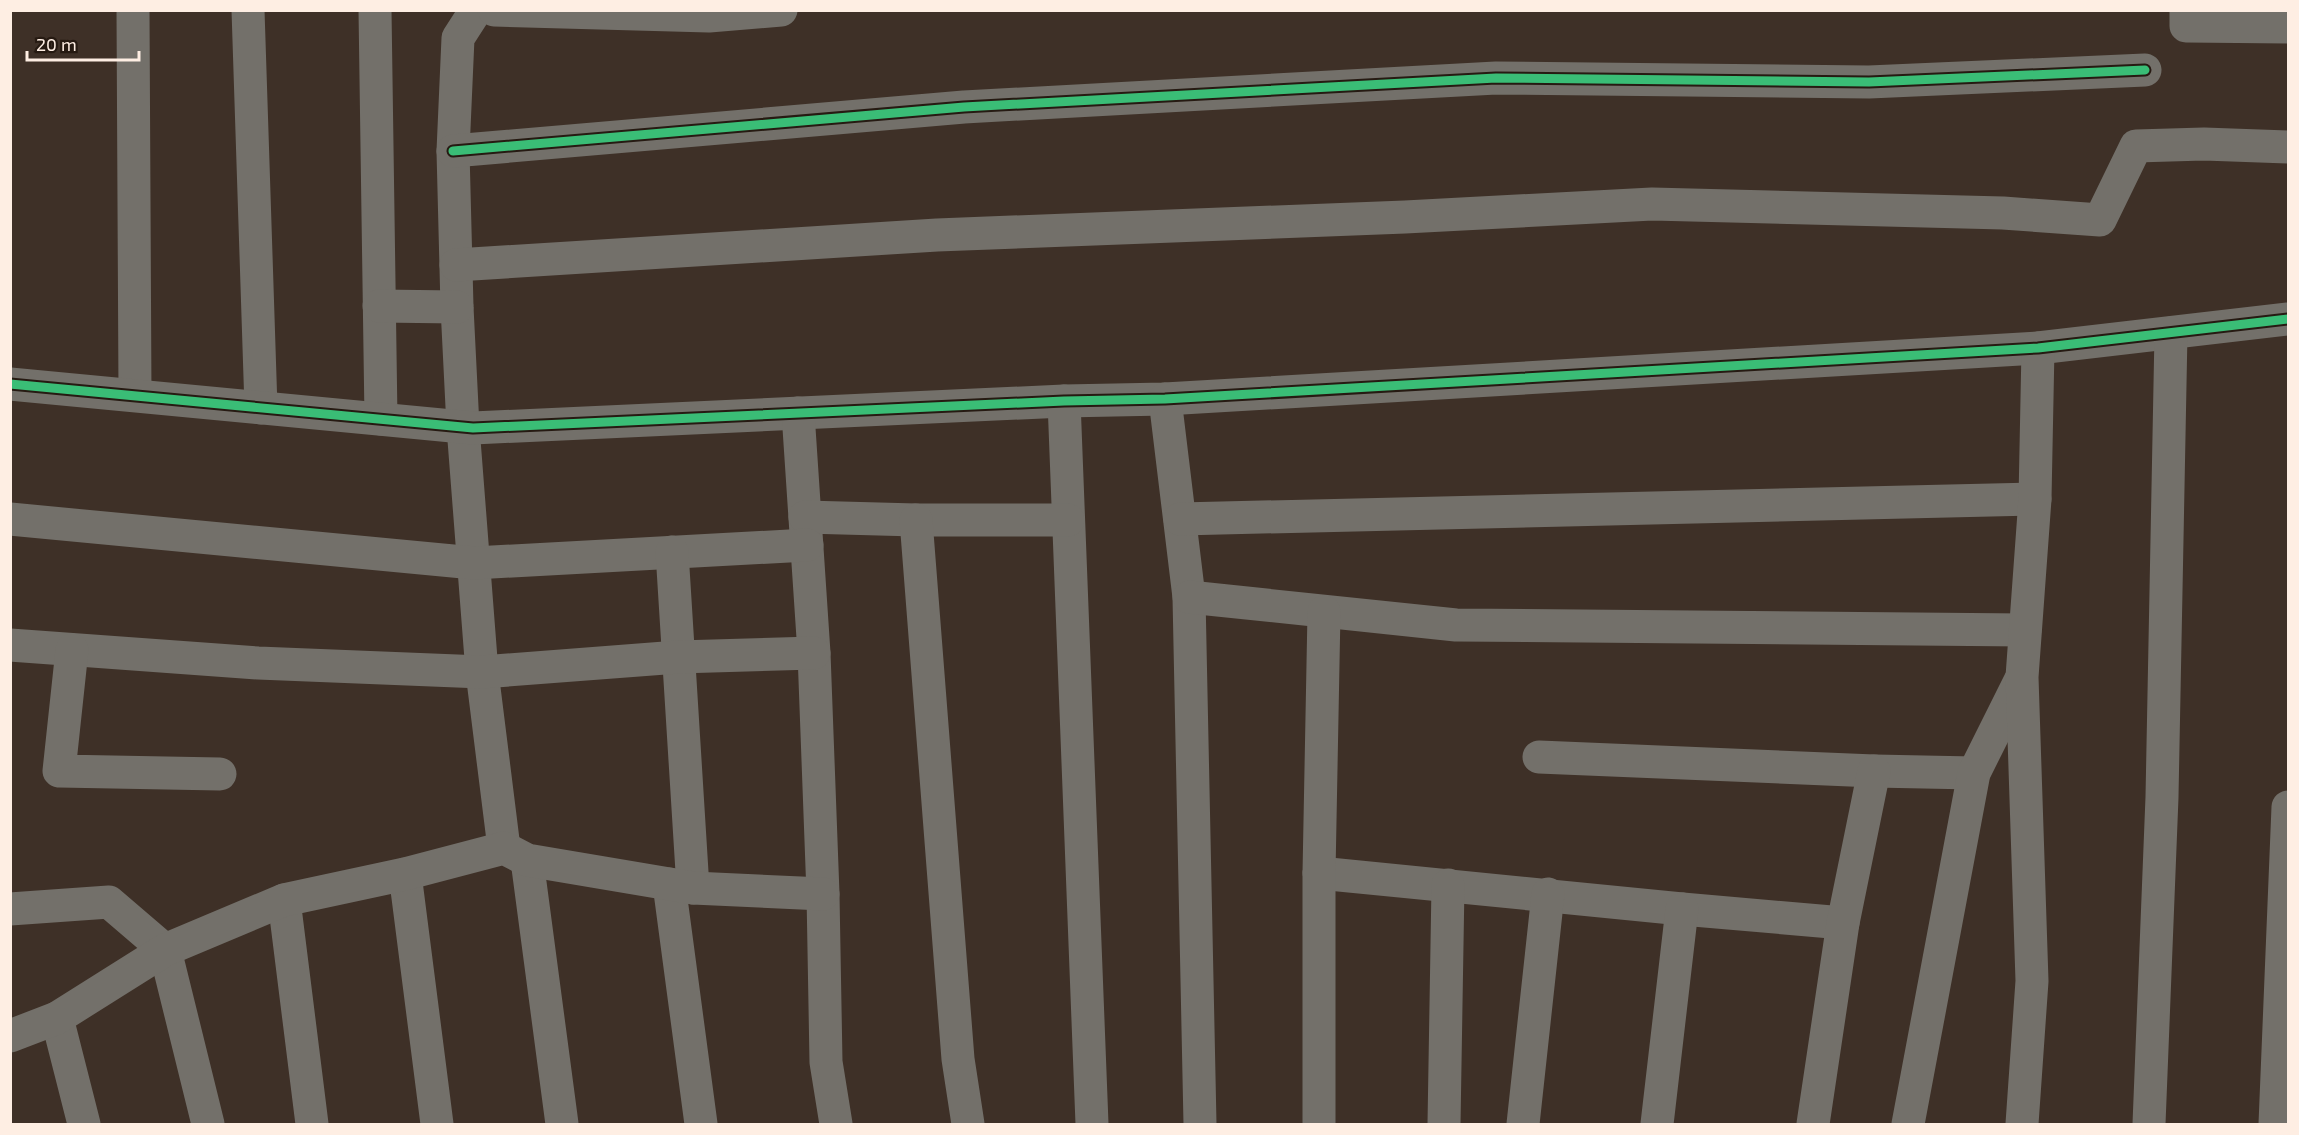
<svg xmlns="http://www.w3.org/2000/svg" width="2299" height="1135" font-family="'Exo 2',sans-serif">
  <rect width="100%" height="100%" fill="#3e3027"/>
  <g fill="none" stroke-linecap="round" stroke-linejoin="round">
    <g stroke="#73706a" stroke-width="33">
      <path d="M133 10 135 395"/>
      <path d="M248 10 261 408"/>
      <path d="M375 10 381 419"/>
      <path d="M476 10 458 38 453 151 457 307 463 427 482 672 504 848"/>
      <path d="M494 10 709 16 781 10"/>
      <path d="M2186 10V26L2288 27"/>
      <path d="M453 151 964 107 1496 78 1869 82 2145 70"/>
      <path d="M456 265 937 235 1405 217 1652 204 2003 213 2100 220 2136 146 2204 144 2288 147"/>
      <path d="M379 306 457 307"/>
      <path d="M10 384 473 428 1064 401 1165 399 2038 348 2288 319"/>
      <path d="M1165 399 1189 597 1200 1124"/>
      <path d="M1064 401 1092 1124"/>
      <path d="M798 413 814 653 823 894 826 1062 836 1124"/>
      <path d="M805 517 916 520H1068"/>
      <path d="M10 519 474 563 807 545"/>
      <path d="M1180 519 2035 499"/>
      <path d="M916 520 958 1059 968 1124"/>
      <path d="M672 552 693 888"/>
      <path d="M1189 597 1456 625 2025 630"/>
      <path d="M10 645 258 663 482 672 678 657 814 653"/>
      <path d="M72 650 59 771 220 774"/>
      <path d="M1539 757 1874 771 1974 773"/>
      <path d="M527 860 562 1124"/>
      <path d="M1319 873 1682 909 1843 923"/>
      <path d="M405 874 437 1124"/>
      <path d="M669 884 701 1124"/>
      <path d="M284 900 312 1124"/>
      <path d="M10 909 109 902 165 950 208 1124"/>
      <path d="M57 1018 84 1124"/>
      <path d="M10 1036 57 1018 165 950 284 900 405 874 504 848 527 860 693 888 823 894"/>
      <path d="M1319 1124V873L1324 612"/>
      <path d="M1444 1124 1448 885"/>
      <path d="M1523 1124 1548 894"/>
      <path d="M1657 1124 1682 909"/>
      <path d="M1813 1124 1843 923 1874 771"/>
      <path d="M1908 1124 1974 773 2020 681"/>
      <path d="M2022 1124 2032 981 2022 677 2035 499 2038 348"/>
      <path d="M2149 1124 2162 797 2171 333"/>
      <path d="M2275 1124 2288 807"/>
    </g>
    <g stroke="#261a12" stroke-width="13">
      <g id="cycleway">
        <path d="M453 151 964 107 1496 78 1869 82 2145 70"/>
        <path d="M10 384 473 428 1064 401 1165 399 2038 348 2288 319"/>
      </g>
    </g>
    <use href="#cycleway" stroke="#3abd76" stroke-width="9"/>
  </g>
  <rect width="2299" height="1135" fill="none" stroke="#feeee3" stroke-width="24"/>
  <path d="M27 51v9h112v-9" fill="none" stroke="#feeee3" stroke-width="3"/>
  <text x="36" y="51" font-size="18" fill="#feeee3" stroke="#261a12" stroke-width="4.5" paint-order="stroke">20 m</text>
</svg>
